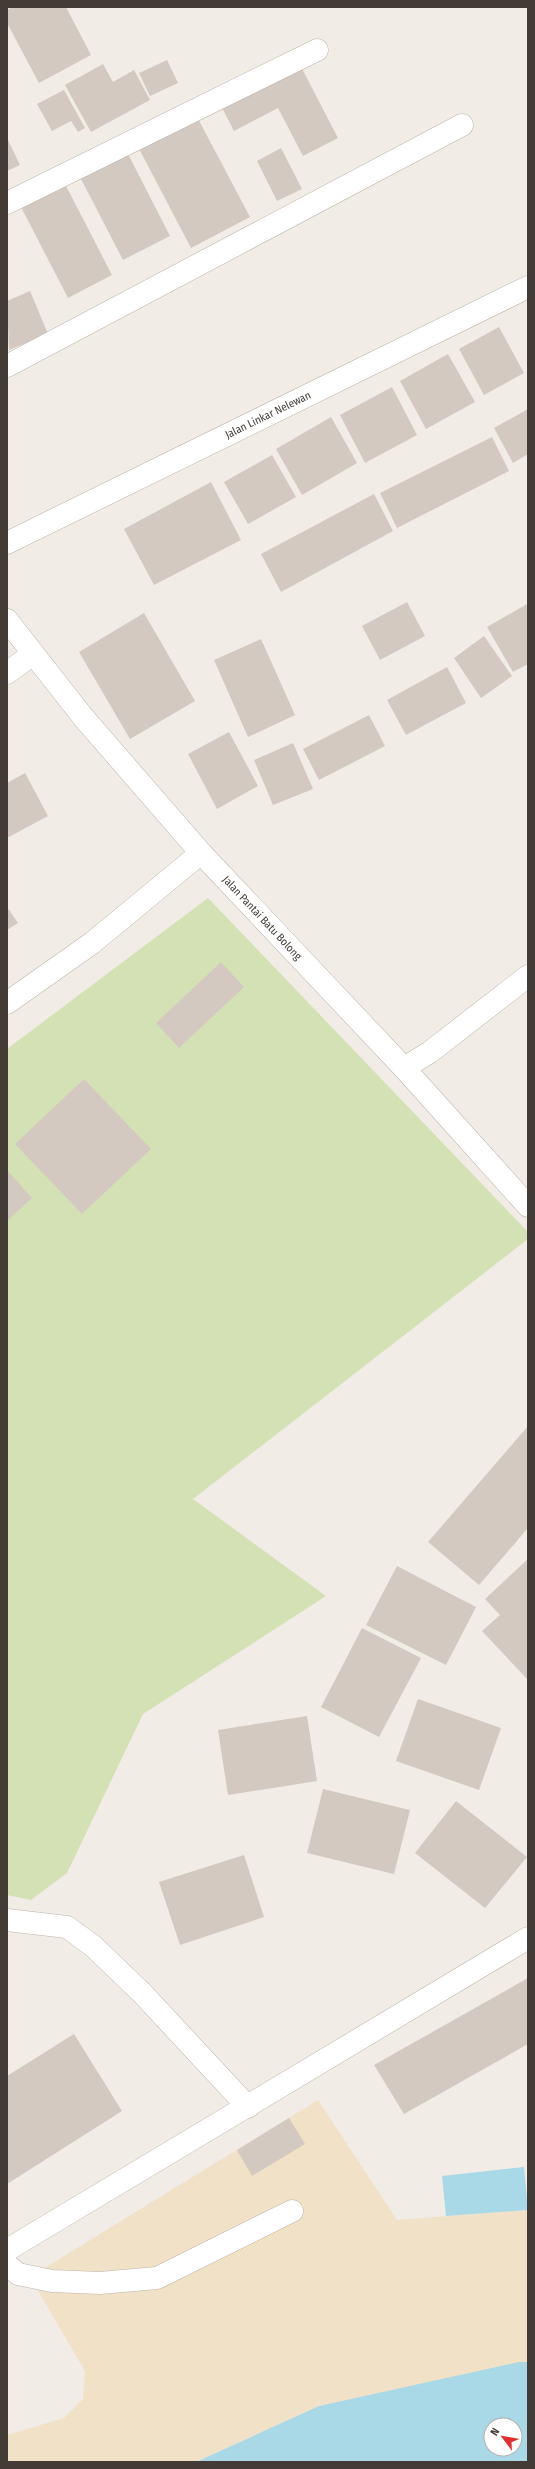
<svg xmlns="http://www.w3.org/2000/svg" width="535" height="2469" font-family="'Fira Sans Condensed',sans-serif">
  <rect width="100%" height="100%" fill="#f1ece6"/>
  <path fill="#d4e1b4" d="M208 898 528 1232V1239L193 1499 326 1596 143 1714 67 1873 31 1900 7 1895V1049Z"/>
  <path fill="#f1e1c6" d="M318 2100 397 2220 528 2210V2362L319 2406 196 2462H7V2435L64 2418 83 2399 85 2371 30 2277Z"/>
  <g fill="#a9d8e7" fill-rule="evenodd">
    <path d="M524 2167 528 2210 446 2216 442 2176Z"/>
    <path d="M519 2362H528V2462H196L319 2406ZM491 2425H515V2449H491Z"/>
  </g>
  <g fill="#d4c9c0">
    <path d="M12 7H66L91 55 39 83 7 23V10Z"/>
    <path d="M167 60 178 83 150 96 139 73Z"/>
    <path d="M298 61 338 138 303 156 278 108 234 131 219 102Z"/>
    <path d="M103 64 113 82 134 70 150 100 91 132 65 85Z"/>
    <path d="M64 90 85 128 78 132 71 121 52 131 37 104Z"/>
    <path d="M195 113 250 217 191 248 136 143Z"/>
    <path d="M7 138 20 165 7 171Z"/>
    <path d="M281 148 302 189 277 201 257 161Z"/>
    <path d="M127 152 170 236 123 260 80 177Z"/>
    <path d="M64 182 112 275 68 298 20 205Z"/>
    <path d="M30 291 48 334 9 350 7 301Z"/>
    <path d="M499 327 524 373 484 395 459 349Z"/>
    <path d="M448 354 475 402 426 429 400 381Z"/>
    <path d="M392 387 417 435 365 463 340 415Z"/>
    <path d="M528 409V454L513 463 494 428Z"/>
    <path d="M331 417 357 463 302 495 276 449Z"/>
    <path d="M492 437 509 471 397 528 380 493Z"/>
    <path d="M272 455 296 497 248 524 224 482Z"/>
    <path d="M211 482 241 540 154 585 124 529Z"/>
    <path d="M374 494 393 531 281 592 261 554Z"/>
    <path d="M407 602 425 636 380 660 362 626Z"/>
    <path d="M527 604 528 664 513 672 487 627Z"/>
    <path d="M144 613 195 701 130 739 79 652Z"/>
    <path d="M484 636 512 676 481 698 454 658Z"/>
    <path d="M261 639 295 715 248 737 214 660Z"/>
    <path d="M447 667 466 703 406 735 387 700Z"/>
    <path d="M369 715 385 746 319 780 303 749Z"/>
    <path d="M229 732 258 786 217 809 188 754Z"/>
    <path d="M293 743 313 789 273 805 254 760Z"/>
    <path d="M25 773 48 816 7 838V783Z"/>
    <path d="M7 907 18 923 7 930Z"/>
    <path d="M221 962 244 987 179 1048 156 1023Z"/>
    <path d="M84 1079 151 1149 82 1214 15 1144Z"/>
    <path d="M7 1170 32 1198 7 1221Z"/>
    <path d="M528 1426V1528L479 1585 428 1542Z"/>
    <path d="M528 1559V1680L482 1631 500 1615 485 1599Z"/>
    <path d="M397 1566 476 1607 446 1665 366 1625Z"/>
    <path d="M362 1628 421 1658 379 1737 321 1707Z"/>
    <path d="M418 1699 501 1728 479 1790 396 1761Z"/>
    <path d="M307 1716 317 1781 228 1795 218 1730Z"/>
    <path d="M323 1789 410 1810 394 1874 307 1853Z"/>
    <path d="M456 1801 527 1857 485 1908 415 1853Z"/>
    <path d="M244 1855 264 1917 180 1945 159 1882Z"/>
    <path d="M528 1978V2044L404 2114 374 2065Z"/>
    <path d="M74 2034 122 2111 7 2184V2076Z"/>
    <path d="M289 2118 305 2144 252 2176 237 2150Z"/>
  </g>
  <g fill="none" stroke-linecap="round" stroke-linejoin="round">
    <g stroke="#beb5ad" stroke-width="23">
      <g id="minor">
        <path d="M7 203 317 50"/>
        <path d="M7 366 462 125"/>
        <path d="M7 543 528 287"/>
        <path d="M7 620 83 717 201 853 404 1068 528 1206"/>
        <path d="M7 673 33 654"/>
        <path d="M7 1003 92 943 201 853"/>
        <path d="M404 1068 430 1052 528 976"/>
        <path d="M7 1920 67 1927 93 1946 142 1993 248 2107"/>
        <path d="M7 2250 528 1938"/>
        <path d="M7 2265 18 2274 52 2281 100 2283 157 2278 292 2211"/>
      </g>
    </g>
    <use href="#minor" stroke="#fff" stroke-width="22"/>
  </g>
  <g text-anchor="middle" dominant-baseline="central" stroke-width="4" stroke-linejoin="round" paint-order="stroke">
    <g font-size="11" fill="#433c36" stroke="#fff">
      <text transform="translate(268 415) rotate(-26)">Jalan Linkar Nelewan</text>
      <text transform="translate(262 918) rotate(47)">Jalan Pantai Batu Bolong</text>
    </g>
  </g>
  <rect width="535" height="2469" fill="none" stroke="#433c36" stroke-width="16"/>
  <g transform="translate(503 2437) rotate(302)"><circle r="19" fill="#ffffff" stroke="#b4b1af"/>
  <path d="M0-3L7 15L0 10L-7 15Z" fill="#e12e31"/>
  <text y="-6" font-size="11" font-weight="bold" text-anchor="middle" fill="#433c36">N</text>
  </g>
</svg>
